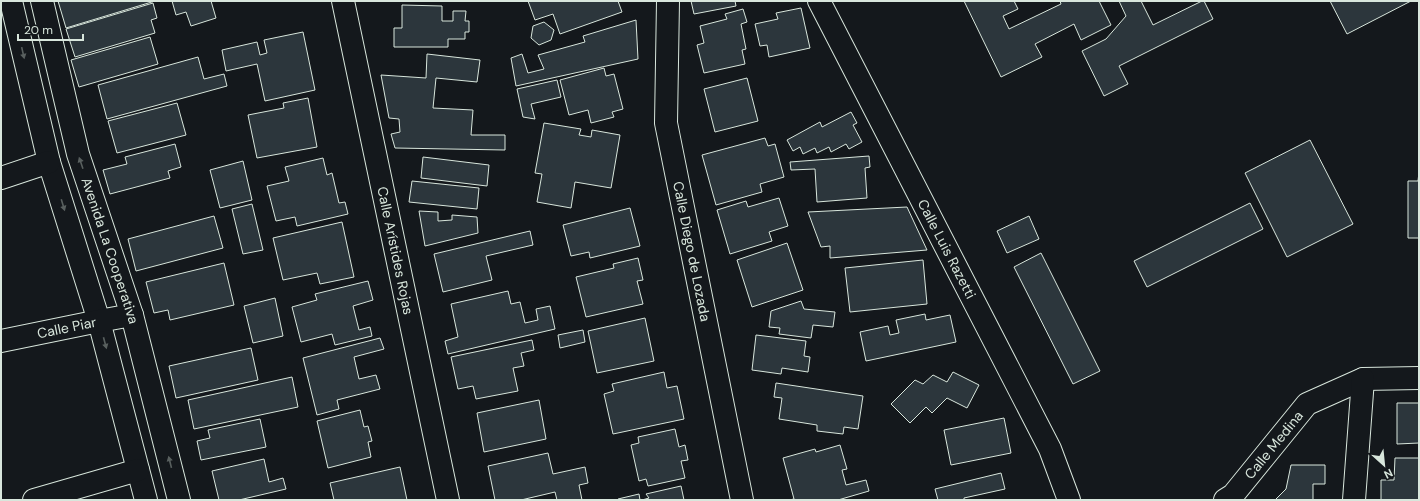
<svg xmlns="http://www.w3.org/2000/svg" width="1420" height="501" font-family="'DM Sans',sans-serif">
  <rect width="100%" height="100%" fill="#14181c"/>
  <g fill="#2c363c" stroke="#d8e6dc">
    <path d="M58 1H155L66 28Z"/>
    <path d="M172 1H211L216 18 191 26 186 12 176 15Z"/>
    <path d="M528 1H618L622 12 560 34 553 14 535 20Z"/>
    <path d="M691 1H735L736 6 694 14Z"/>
    <path d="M964 1H1014L1018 9 1003 16 1009 29 1061 4 1060 1H1099L1111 25 1081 40 1074 24 1035 44 1042 57 1001 77Z"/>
    <path d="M1119 1H1141L1153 25 1202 1H1204L1213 19 1119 66 1128 84 1104 96 1082 51 1106 39 1126 16Z"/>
    <path d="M1330 1H1411L1347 34Z"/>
    <path d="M153 3 157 18 151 20 155 33 75 57 66 29Z"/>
    <path d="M402 5 442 6V21H453V11H466L465 21H469V32H465V39H448V47H394V28H402Z"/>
    <path d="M801 8 810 48 769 57 767 45 760 46 755 24 778 19 776 13Z"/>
    <path d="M743 9 747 22 741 24 746 49 742 50 745 64 704 73 697 45 704 43 700 26 727 19 725 14Z"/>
    <path d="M636 20 638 59 516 86 511 58 522 54 528 73 544 69 538 55 585 42 583 36Z"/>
    <path d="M544 22 554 30 551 40 539 45 531 38 533 26Z"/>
    <path d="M303 32 315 90 265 101 257 64 226 71 222 50 257 42 260 55 267 53 264 40Z"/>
    <path d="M150 37 158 64 79 87 71 60Z"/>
    <path d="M427 54 480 60 477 82 436 78 433 108 473 110 471 135H505V150L395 148 391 134 400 132 399 119 389 118 381 75 426 78Z"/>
    <path d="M198 57 204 79 224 74 227 86 107 119 98 85Z"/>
    <path d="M604 68 606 76 614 74 623 109 612 112 614 117 591 123 588 110 569 115 560 80Z"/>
    <path d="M747 78 758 121 715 132 704 89Z"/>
    <path d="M557 80 561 97 531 104 535 119 523 117 517 89Z"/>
    <path d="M308 98 317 147 257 158 248 115 284 108 283 103Z"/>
    <path d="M177 103 186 135 117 153 108 121Z"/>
    <path d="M851 112 857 123 853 125 862 142 849 149 846 144 831 152 829 147 817 153 815 148 803 154 800 147 793 151 787 140 820 122 822 127Z"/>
    <path d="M544 123 581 129 579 135 591 137 592 130 620 135 611 188 575 182 571 208 537 202 542 174 535 173Z"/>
    <path d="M765 138 768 146 775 144 784 177 760 184 762 192 716 205 702 155Z"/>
    <path d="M1310 140 1353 224 1287 257 1245 173Z"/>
    <path d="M175 144 181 167 168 171 170 178 110 194 103 170 127 164 125 157Z"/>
    <path d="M869 156 870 167 865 168 867 198 817 202 815 169 791 170 790 162Z"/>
    <path d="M423 157 489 165 487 186 421 178Z"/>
    <path d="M323 158 327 175 332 173 339 203 345 202 348 214 297 226 295 217 276 221 267 186 289 181 285 167Z"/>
    <path d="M243 161 252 200 220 208 210 170Z"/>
    <path d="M1419 172V238H1408V181H1418Z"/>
    <path d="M412 181 479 188 477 209 409 202Z"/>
    <path d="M779 198 788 226 769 232 772 241 730 254 717 210 746 201 748 207Z"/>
    <path d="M1250 203 1263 229 1147 287 1134 261Z"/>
    <path d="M252 204 263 250 243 254 232 209Z"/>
    <path d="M907 207 927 250 830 258V246L821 247 808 212Z"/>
    <path d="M630 208 640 246 590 258 589 252 571 256 563 225Z"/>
    <path d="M419 211 438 212V221L452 220V215L477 217 478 233 425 246Z"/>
    <path d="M214 216 223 248 136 271 128 239Z"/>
    <path d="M1029 216 1039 239 1007 253 997 231Z"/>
    <path d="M342 222 354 277 320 284 317 273 283 280 273 238Z"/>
    <path d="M530 231 533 245 486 256 492 280 443 292 434 254Z"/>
    <path d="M787 243 803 290 752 307 737 260Z"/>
    <path d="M1041 253 1100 371 1073 384 1014 267Z"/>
    <path d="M638 258 643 280 637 281 643 304 586 317 576 277 614 268 613 264Z"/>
    <path d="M923 260 927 304 850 312 845 268Z"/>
    <path d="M224 263 234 305 170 320 168 310 154 313 146 282Z"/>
    <path d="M368 281 373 300 353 306 359 330 370 327 372 336 335 345 332 334 301 342 292 307 317 300 315 294Z"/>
    <path d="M508 291 511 304 520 302 525 323 538 320 536 309 550 306 555 329 448 354 445 341 458 337 451 304Z"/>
    <path d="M275 298 283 336 253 343 244 306Z"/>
    <path d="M801 301 804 309 835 312 833 327 813 325 811 338 779 334 780 328 769 327 771 311Z"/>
    <path d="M925 314 926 320 950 315 956 342 866 361 860 332 888 326 890 335 899 333 896 320Z"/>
    <path d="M645 318 654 361 597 373 588 331Z"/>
    <path d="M583 330 585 342 560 348 558 335Z"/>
    <path d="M756 335 806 341 804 356 810 357 808 372 782 368 781 374 752 370Z"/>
    <path d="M380 338 384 349 354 357 359 379 376 375 380 389 337 400 339 409 317 415 303 358Z"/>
    <path d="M532 340 534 350 521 353 524 366 513 368 518 391 476 399 473 386 458 389 451 357Z"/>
    <path d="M251 348 258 380 176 398 169 366Z"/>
    <path d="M664 372 667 388 677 386 684 419 613 434 604 394 614 391 612 384Z"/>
    <path d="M953 372 979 385 967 408 947 398 932 413 926 407 910 423 891 404 915 380 923 384 933 375 947 382Z"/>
    <path d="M292 377 298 407 194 429 188 400Z"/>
    <path d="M776 383 863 396 858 429 844 427 843 434 817 431V425L779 419 782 398 774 397Z"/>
    <path d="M539 400 546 439 484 452 477 413Z"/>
    <path d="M1397 403H1419V443L1397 444Z"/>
    <path d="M360 410 364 427 368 426 372 441 368 442 371 457 328 468 317 421Z"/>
    <path d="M1004 418 1011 453 951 465 944 430Z"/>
    <path d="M260 419 266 447 201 460 197 441 210 438 208 430Z"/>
    <path d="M675 429 679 447 685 445 688 460 681 461 685 478 648 486 646 479 639 481 631 445 639 443 638 437Z"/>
    <path d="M840 445 847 469 842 470 846 485 866 480 869 491 838 500H789L794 499 783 458 815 449 816 452Z"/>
    <path d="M548 453 553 474 585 467 588 483 579 485 582 500H557L555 492 521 500H495L488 466Z"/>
    <path d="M1395 458H1419V500H1381V480H1394Z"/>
    <path d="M264 459 269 482 283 478 286 489 239 500H219L212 471Z"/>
    <path d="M1291 465H1325V484H1313V500H1275L1286 489Z"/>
    <path d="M400 467 407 500H334L330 483Z"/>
    <path d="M1001 473 1005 489 964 498V500H938L935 489Z"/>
    <path d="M681 486 684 500H642L649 498 646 494Z"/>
    <path d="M639 494 640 500H618V499Z"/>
  </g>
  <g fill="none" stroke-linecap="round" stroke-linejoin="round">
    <g stroke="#d8e6dc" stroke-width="24">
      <g id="minor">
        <path d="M11 1 49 162 99 321 146 500"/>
        <path id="s1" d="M42 1 78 154 132 315 179 500"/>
        <path id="s2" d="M343 1 448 500"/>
        <path id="s3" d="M668 1 666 123 742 500"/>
        <path id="s4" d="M819 1 1050 449 1069 500"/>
        <path d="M1 178 49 162"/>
        <path id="s5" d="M1 341 99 321 132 315"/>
        <path d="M34 500 138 470"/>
        <path id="s6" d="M1225 500 1233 495 1307 404 1363 379 1419 378"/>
        <path d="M1354 500 1363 379"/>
      </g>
    </g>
    <use href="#minor" stroke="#14181c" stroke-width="22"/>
  </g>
  <defs><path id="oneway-solid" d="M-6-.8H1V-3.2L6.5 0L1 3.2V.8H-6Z"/></defs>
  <g fill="#59605f">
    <use href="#oneway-solid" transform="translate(23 53) rotate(77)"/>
    <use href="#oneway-solid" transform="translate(81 163) rotate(-109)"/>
    <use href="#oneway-solid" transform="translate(63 205) rotate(73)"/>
    <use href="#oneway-solid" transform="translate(105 343) rotate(75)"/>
    <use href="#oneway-solid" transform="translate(170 462) rotate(-104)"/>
  </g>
  <g text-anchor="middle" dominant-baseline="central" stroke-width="3" stroke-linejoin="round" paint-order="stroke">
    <g font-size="14" fill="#d8e6dc" stroke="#14181c">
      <text stroke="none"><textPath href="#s4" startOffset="279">Calle Luis Razetti</textPath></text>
      <text stroke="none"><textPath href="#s2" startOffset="255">Calle Arístides Rojas</textPath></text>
      <text stroke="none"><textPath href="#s1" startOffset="259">Avenida La Cooperativa</textPath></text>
      <text stroke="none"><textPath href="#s3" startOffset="253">Calle Diego de Lozada</textPath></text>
      <text stroke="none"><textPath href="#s5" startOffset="67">Calle Piar</textPath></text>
      <text stroke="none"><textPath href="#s6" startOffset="74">Calle Medina</textPath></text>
    </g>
  </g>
  <rect width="1420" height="501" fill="none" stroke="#d8e6dc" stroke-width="4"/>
  <g transform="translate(1384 465) rotate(153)" stroke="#14181c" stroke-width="3" paint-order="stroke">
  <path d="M0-3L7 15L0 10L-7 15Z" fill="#d8e6dc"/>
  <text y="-6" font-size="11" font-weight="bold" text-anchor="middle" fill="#d8e6dc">N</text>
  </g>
  <path d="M18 34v6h65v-6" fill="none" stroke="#d8e6dc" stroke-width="2"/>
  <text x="24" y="34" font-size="12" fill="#d8e6dc" stroke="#14181c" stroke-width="3" paint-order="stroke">20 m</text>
</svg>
